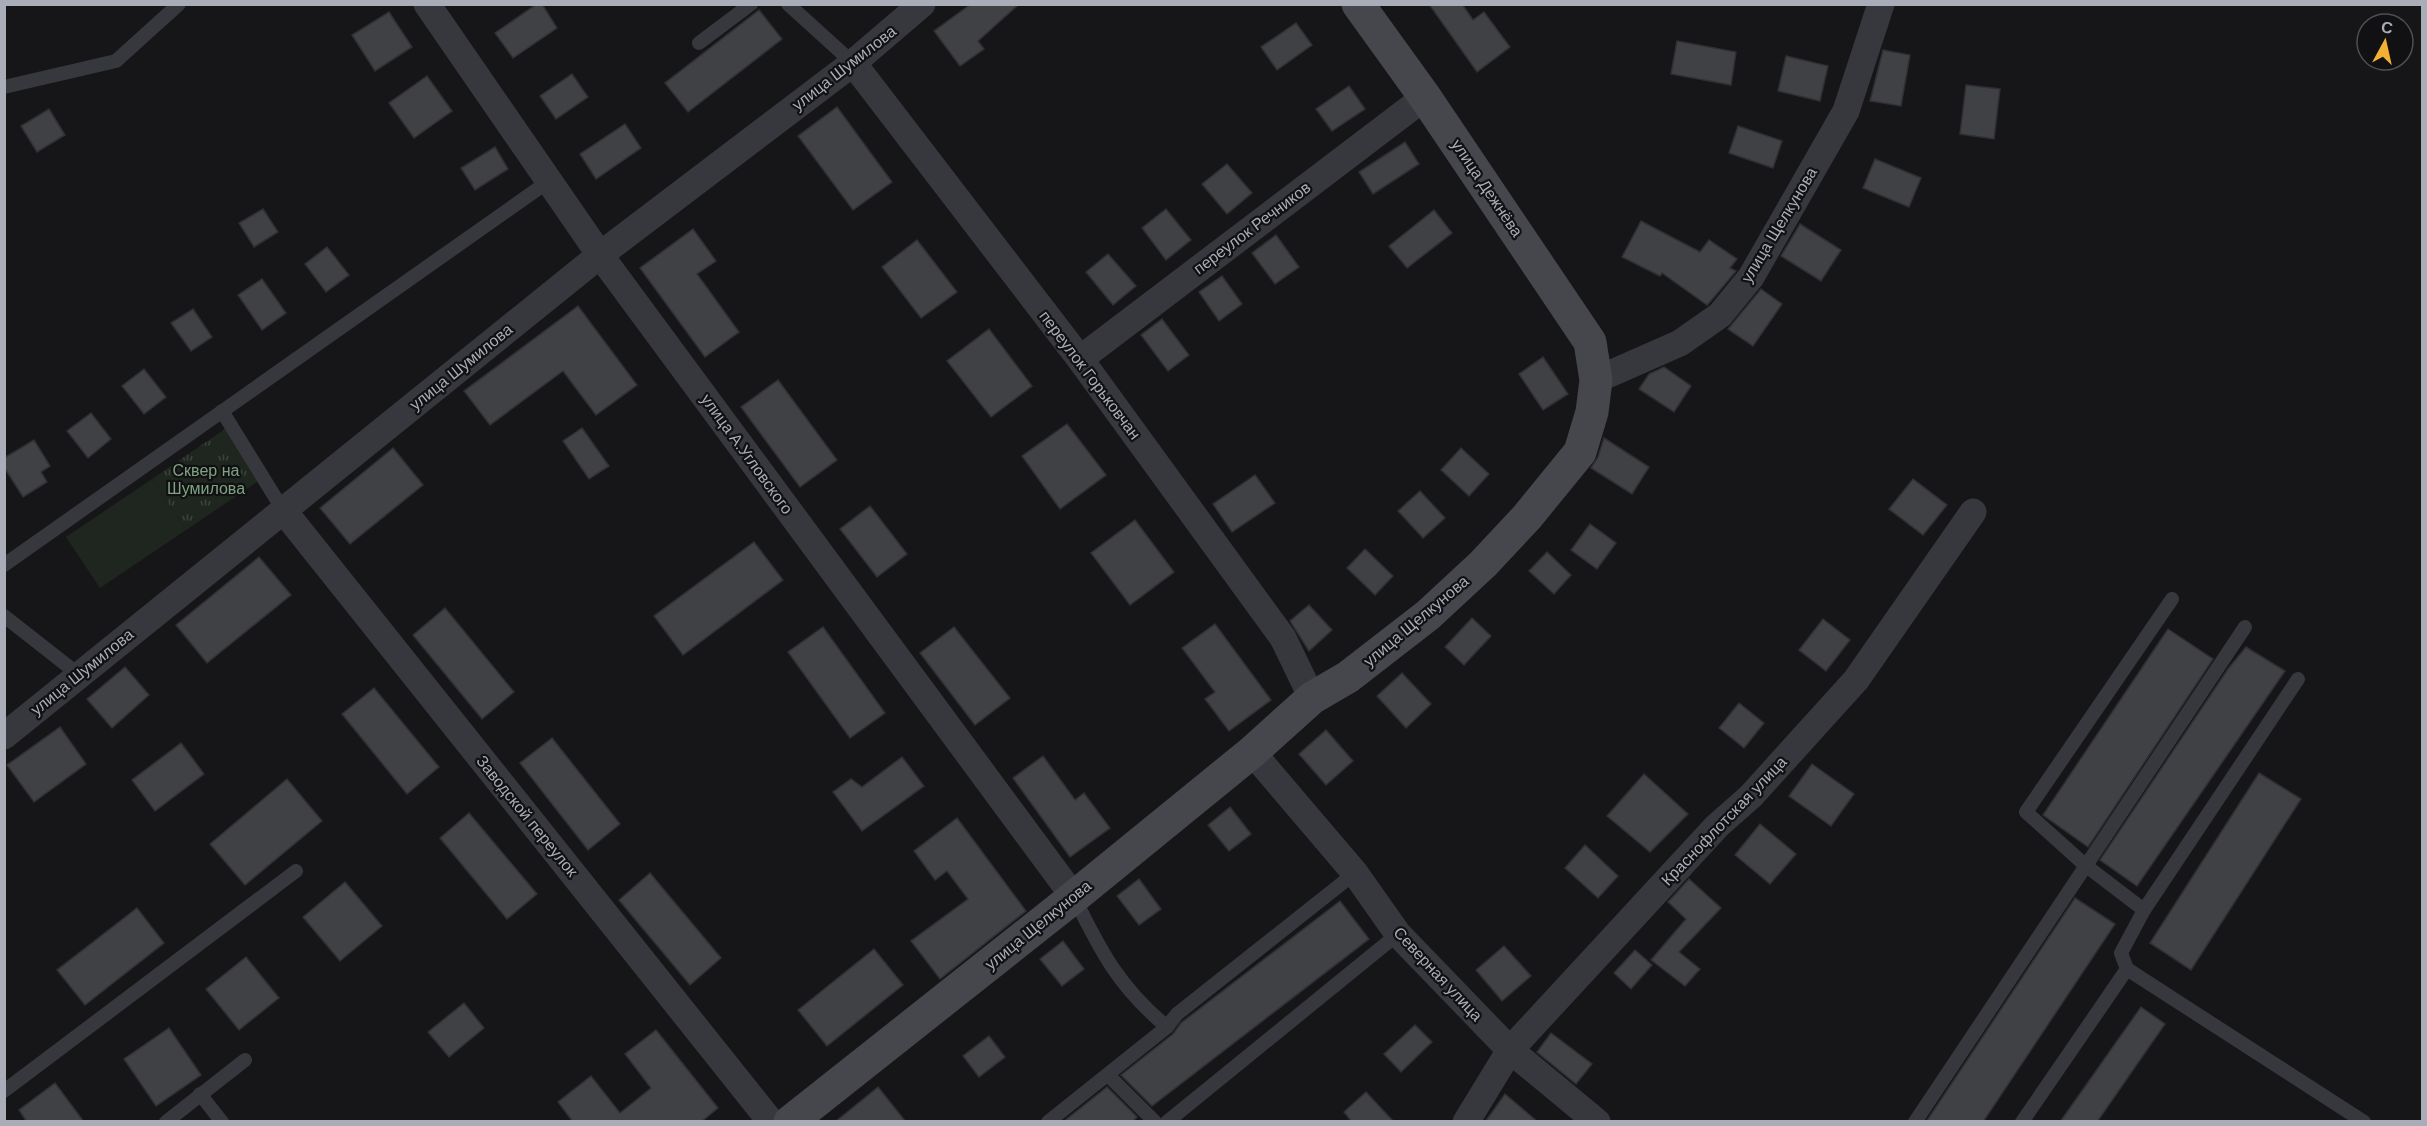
<svg xmlns="http://www.w3.org/2000/svg" width="2427" height="1126" font-family="Helvetica,sans-serif">
  <defs>
    <pattern id="park-tufts" width="24" height="20" patternUnits="userSpaceOnUse" patternTransform="scale(1.5)"><rect width="24" height="20" fill="#1e261f"/><path d="M3 7l-1-3M5 7V3M7 7l1-3M15 17l-1-3M17 17v-4M19 17l1-3" fill="none" stroke="#3c433d"/></pattern>
  </defs>
  <rect width="100%" height="100%" fill="#161618"/>
  <path fill="url(#park-tufts)" d="M225 429 260 480 186 530 152 479Z"/>
  <path fill="#1e261f" d="M152 479 186 530 100 588 66 537Z"/>
  <g fill="#404145" stroke="#303034" stroke-width="1.5">
    <path d="M537 4H542L557 28 513 58 495 33Z"/>
    <path d="M971 4H1019L978 41 984 49 960 66 934 31Z"/>
    <path d="M1429 4H1462L1473 20 1484 12 1510 47 1477 72Z"/>
    <path d="M759 10 782 39 688 112 665 83Z"/>
    <path d="M389 12 412 47 375 71 352 35Z"/>
    <path d="M1296 23 1312 45 1277 70 1261 47Z"/>
    <path d="M1677 41 1736 52 1731 85 1671 74Z"/>
    <path d="M1883 50 1910 55 1901 106 1870 101Z"/>
    <path d="M1786 56 1828 66 1820 101 1778 91Z"/>
    <path d="M572 74 588 97 556 119 540 96Z"/>
    <path d="M427 76 452 111 414 138 389 103Z"/>
    <path d="M1966 85 2000 89 1994 139 1960 134Z"/>
    <path d="M1349 86 1365 109 1332 131 1316 109Z"/>
    <path d="M837 107 892 182 853 210 798 136Z"/>
    <path d="M49 109 65 135 37 152 21 126Z"/>
    <path d="M625 124 641 148 596 179 580 154Z"/>
    <path d="M1738 126 1782 141 1773 168 1729 153Z"/>
    <path d="M1405 142 1419 164 1373 194 1359 172Z"/>
    <path d="M495 147 508 169 475 190 461 168Z"/>
    <path d="M1875 159 1921 178 1909 207 1863 188Z"/>
    <path d="M1227 164 1252 193 1227 214 1202 184Z"/>
    <path d="M263 209 278 232 254 247 239 223Z"/>
    <path d="M1166 209 1191 240 1166 260 1142 228Z"/>
    <path d="M1434 210 1452 233 1407 268 1389 246Z"/>
    <path d="M1641 221 1700 252 1709 240 1737 259 1730 268 1736 271 1709 303 1707 305 1662 273 1660 276 1622 257Z"/>
    <path d="M1800 224 1841 250 1821 281 1781 256Z"/>
    <path d="M693 229 716 261 697 274 739 332 705 357 640 268Z"/>
    <path d="M1276 235 1299 267 1275 284 1252 253Z"/>
    <path d="M917 240 957 292 921 318 882 267Z"/>
    <path d="M327 247 349 275 326 292 305 264Z"/>
    <path d="M1108 254 1136 286 1113 305 1086 272Z"/>
    <path d="M1222 276 1242 304 1219 321 1199 292Z"/>
    <path d="M262 279 286 313 262 330 238 295Z"/>
    <path d="M1761 289 1782 304 1753 346 1728 329Z"/>
    <path d="M578 306 637 385 596 415 563 371 490 425 464 391Z"/>
    <path d="M193 309 212 337 191 351 171 323Z"/>
    <path d="M1162 319 1189 355 1168 371 1141 335Z"/>
    <path d="M989 329 1032 386 991 417 947 361Z"/>
    <path d="M1543 357 1568 394 1543 410 1519 374Z"/>
    <path d="M1664 367 1691 386 1674 412 1639 389 1649 374Z"/>
    <path d="M144 369 166 397 144 414 122 386Z"/>
    <path d="M778 380 837 460 800 487 741 407Z"/>
    <path d="M91 413 111 439 88 458 67 431Z"/>
    <path d="M1067 424 1106 475 1060 509 1022 456Z"/>
    <path d="M582 428 609 466 589 479 563 441Z"/>
    <path d="M1604 438 1649 467 1632 494 1591 468 1598 457Z"/>
    <path d="M34 440 50 466 41 472 47 482 23 497 4 467V458Z"/>
    <path d="M393 448 423 485 350 544 320 508Z"/>
    <path d="M1461 448 1489 474 1469 496 1441 470Z"/>
    <path d="M1255 475 1275 503 1232 532 1213 504Z"/>
    <path d="M1913 479 1947 505 1923 535 1889 509Z"/>
    <path d="M1420 491 1445 518 1423 538 1398 511Z"/>
    <path d="M870 506 907 554 877 577 840 529Z"/>
    <path d="M1135 520 1174 572 1130 605 1091 553Z"/>
    <path d="M1590 524 1616 543 1597 569 1571 550Z"/>
    <path d="M754 542 783 580 683 655 654 616Z"/>
    <path d="M1365 549 1393 576 1375 595 1347 568Z"/>
    <path d="M1547 552 1571 575 1554 594 1529 571Z"/>
    <path d="M259 557 291 595 207 663 176 625Z"/>
    <path d="M1309 605 1332 630 1309 651 1290 621Z"/>
    <path d="M445 608 514 692 482 719 413 635Z"/>
    <path d="M1472 618 1491 636 1464 665 1445 647Z"/>
    <path d="M1823 619 1850 640 1826 671 1799 650Z"/>
    <path d="M1215 624 1271 700 1229 731 1205 699 1215 692 1182 648Z"/>
    <path d="M823 627 885 713 850 738 788 652Z"/>
    <path d="M954 627 1010 698 975 725 920 653Z"/>
    <path d="M2168 629 2213 659 2088 847 2043 815Z"/>
    <path d="M2246 647 2285 671 2137 886 2100 860 2228 669Z"/>
    <path d="M125 667 149 695 112 728 87 699Z"/>
    <path d="M1402 673 1431 704 1406 728 1377 696Z"/>
    <path d="M374 688 439 767 407 794 342 714Z"/>
    <path d="M1739 703 1764 723 1744 748 1719 728Z"/>
    <path d="M60 727 86 764 34 802 7 765Z"/>
    <path d="M1326 730 1353 761 1326 785 1299 754Z"/>
    <path d="M552 738 620 824 588 850 520 763Z"/>
    <path d="M181 743 204 774 155 811 132 780Z"/>
    <path d="M1043 756 1075 800 1084 793 1110 828 1070 857 1013 778Z"/>
    <path d="M902 757 924 786 862 831 833 792 851 779 862 787Z"/>
    <path d="M1812 764 1854 794 1831 826 1789 796Z"/>
    <path d="M2259 773 2301 799 2191 970 2150 943Z"/>
    <path d="M1644 774 1688 814 1650 852 1607 816Z"/>
    <path d="M287 779 322 821 245 885 210 844Z"/>
    <path d="M1230 807 1251 834 1229 851 1208 825Z"/>
    <path d="M469 813 537 894 507 919 440 838Z"/>
    <path d="M957 818 1026 911 940 979 911 941 968 899 947 871 935 880 914 851Z"/>
    <path d="M1760 824 1796 854 1770 884 1735 855Z"/>
    <path d="M1585 845 1618 876 1598 898 1565 868Z"/>
    <path d="M650 873 721 958 690 985 619 900Z"/>
    <path d="M1139 879 1161 909 1139 925 1117 896Z"/>
    <path d="M1689 879 1721 908 1679 952 1700 969 1685 986 1651 960 1686 919 1668 902Z"/>
    <path d="M345 882 382 926 340 961 303 917Z"/>
    <path d="M2075 898 2115 924 1983 1122H1926Z"/>
    <path d="M1340 901 1369 939 1152 1106 1121 1075 1173 1034 1181 1023Z"/>
    <path d="M137 908 164 943 85 1005 57 970Z"/>
    <path d="M1063 941 1084 969 1062 986 1040 959Z"/>
    <path d="M1504 946 1531 976 1502 1001 1476 970Z"/>
    <path d="M874 949 903 985 827 1046 798 1010Z"/>
    <path d="M1635 950 1652 965 1631 989 1614 973Z"/>
    <path d="M246 957 279 998 239 1030 206 989Z"/>
    <path d="M464 1003 484 1028 449 1057 428 1032Z"/>
    <path d="M2141 1007 2165 1024 2097 1122H2060Z"/>
    <path d="M1415 1025 1432 1042 1401 1072 1384 1054Z"/>
    <path d="M169 1028 201 1075 156 1106 124 1059Z"/>
    <path d="M656 1030 718 1108 701 1122H573L558 1102 591 1076 620 1113 651 1088 625 1054Z"/>
    <path d="M1551 1033 1592 1064 1576 1084 1537 1052Z"/>
    <path d="M989 1036 1005 1057 979 1077 963 1056Z"/>
    <path d="M55 1083 84 1122H27L19 1110Z"/>
    <path d="M878 1087 906 1122H835Z"/>
    <path d="M1107 1087 1137 1117 1132 1122H1063Z"/>
    <path d="M1366 1092 1394 1122H1352L1344 1112Z"/>
    <path d="M1505 1094 1538 1122H1485Z"/>
  </g>
  <g fill="none" stroke-linecap="round" stroke-linejoin="round">
    <g stroke="#37383d" stroke-width="14">
      <path d="M788 4 853 63"/>
      <path d="M699 43 751 4"/>
      <path d="M4 87 116 61 179 4"/>
      <path d="M222 411 283 510"/>
      <path d="M4 565 549 181"/>
      <path d="M4 616 78 674"/>
      <path d="M1074 897C1101 952 1119 987 1167 1027L1172 1020"/>
      <path d="M2144 910 2085 865 2026 812 2172 599"/>
      <path d="M2127 969 2121 953 2144 910 2298 679"/>
      <path d="M1108 1075 1155 1122"/>
      <path d="M4 1091 296 871"/>
      <path d="M200 1094 222 1122"/>
      <path d="M166 1122 245 1060"/>
      <path d="M1048 1122 1167 1027 1177 1014 1355 873"/>
      <path d="M1167 1122 1398 934"/>
      <path d="M1915 1122 2245 627"/>
      <path d="M2022 1122 2127 969 2364 1122"/>
    </g>
    <g stroke="#37383d" stroke-width="27">
      <path d="M427 4 600 255 1074 897"/>
      <path d="M853 63 1080 359 1283 638 1312 698"/>
      <path d="M1080 359 1425 97"/>
      <path d="M1596 380 1680 343 1720 315 1751 277 1846 111 1881 4"/>
      <path d="M283 510 771 1122"/>
      <path d="M4 736 600 255 853 63 922 4"/>
      <path d="M1252 752 1355 873 1398 934 1510 1050 1597 1122"/>
      <path d="M1466 1122 1510 1050 1717 826 1751 796 1856 680 1973 512"/>
    </g>
    <path stroke="#45474d" stroke-width="33" d="M790 1122 1074 897 1252 752 1312 698 1348 677 1428 615 1483 564 1527 517 1580 452 1592 412 1596 380 1590 342 1425 97 1358 4"/>
  </g>
  <g text-anchor="middle" dominant-baseline="central" stroke-width="4.5" stroke-linejoin="round" paint-order="stroke">
    <g font-size="16" fill="#a8adb8" stroke="#111113">
      <text transform="translate(844 68) rotate(-38)">улица Шумилова</text>
      <text transform="translate(1487 188) rotate(56)">улица Дежнёва</text>
      <text transform="translate(1779 225) rotate(-59)">улица Щелкунова</text>
      <text transform="translate(1252 228) rotate(-37)">переулок Речников</text>
      <text transform="translate(461 367) rotate(-39)">улица Шумилова</text>
      <text transform="translate(1090 375) rotate(53)">переулок Горьковчан</text>
      <text transform="translate(747 454) rotate(54)">улица А.Угловского</text>
      <text transform="translate(1416 621) rotate(-40)">улица Щелкунова</text>
      <text transform="translate(82 672) rotate(-39)">улица Шумилова</text>
      <text transform="translate(527 816) rotate(51)">Заводской переулок</text>
      <text transform="translate(1724 821) rotate(-46)">Краснофлотская улица</text>
      <text transform="translate(1038 925) rotate(-39)">улица Щелкунова</text>
      <text transform="translate(1438 974) rotate(47)">Северная улица</text>
    </g>
    <g font-size="16" fill="#7fa381" stroke="#111113">
      <text x="206" y="470">Сквер на<tspan x="206" dy="18">Шумилова</tspan></text>
    </g>
  </g>
  <rect width="2427" height="1126" fill="none" stroke="#a8adb8" stroke-width="12"/>
  <g transform="translate(2385 42) rotate(8)"><circle r="28" fill="#111113" stroke="#4d4f55" stroke-width="1.5"/>
  <path d="M0-4.5L10 22L0 15L-10 22Z" fill="#f2b134"/>
  <text y="-9" font-size="16" font-weight="bold" text-anchor="middle" fill="#a8adb8">С</text>
  </g>
</svg>
